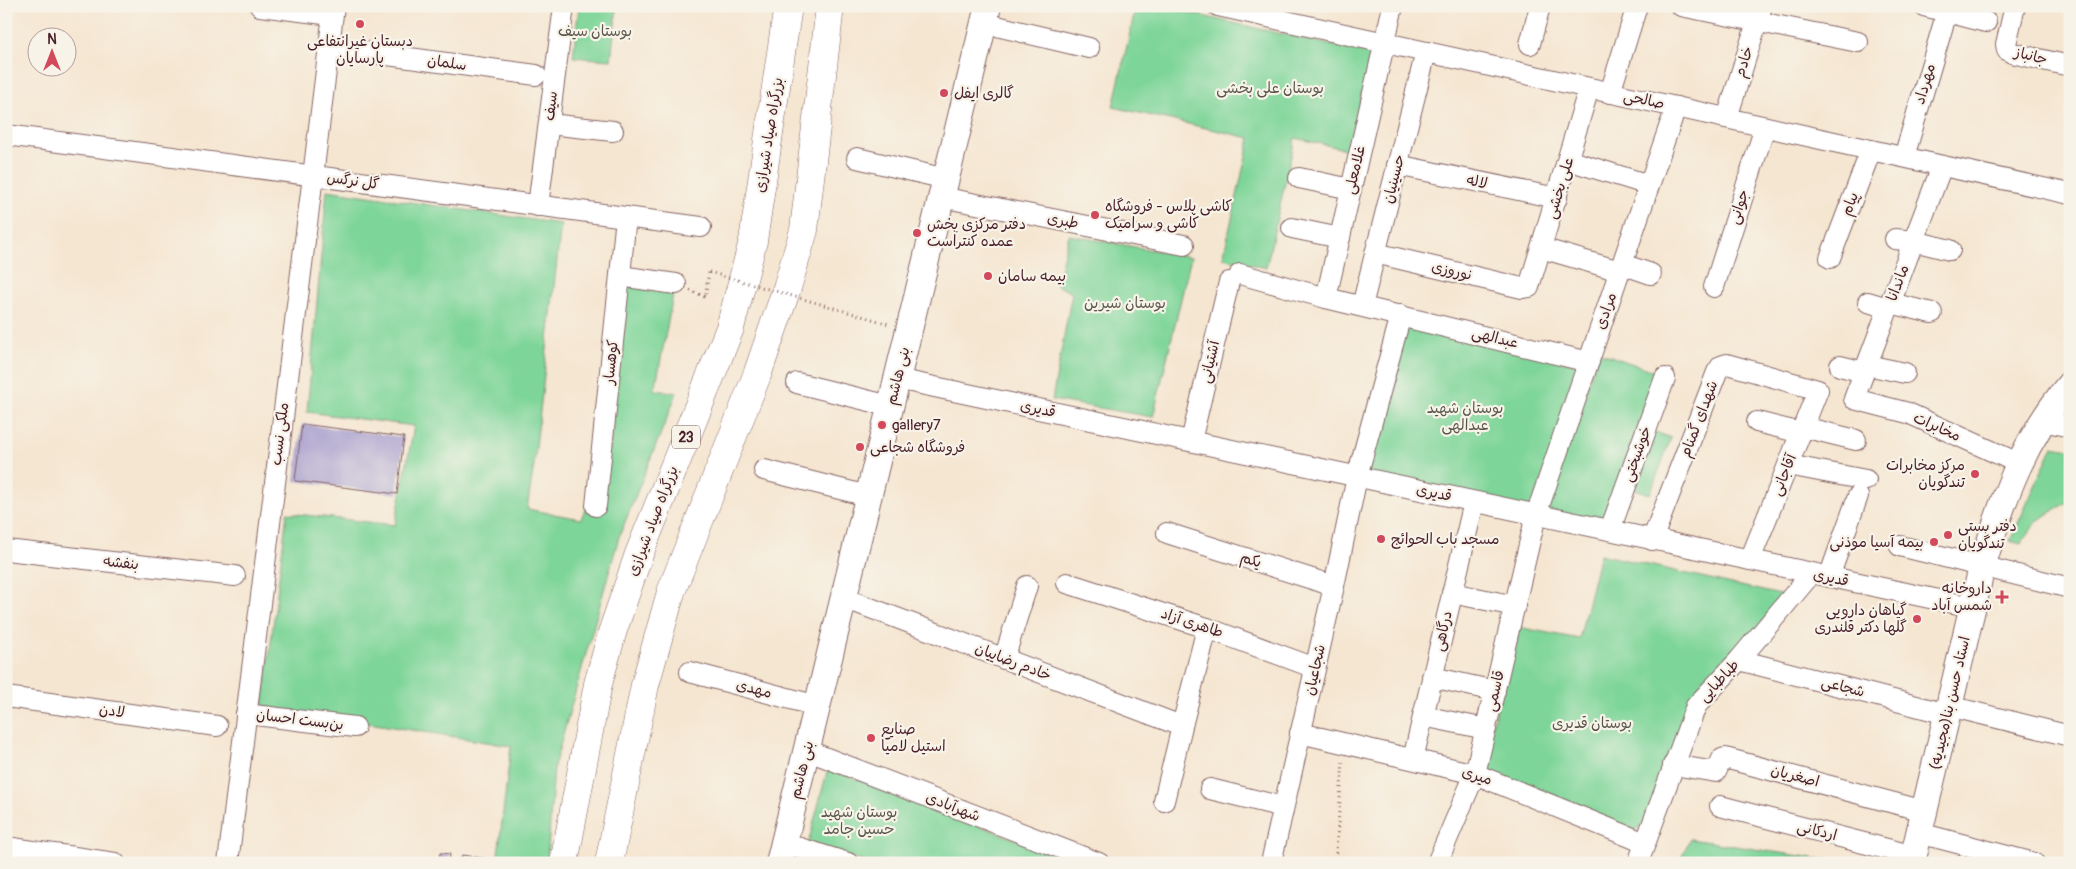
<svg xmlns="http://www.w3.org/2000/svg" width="2076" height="869" font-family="Pangolin,'Playpen Sans Arabic',sans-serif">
  <rect width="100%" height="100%" fill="#f7f3e8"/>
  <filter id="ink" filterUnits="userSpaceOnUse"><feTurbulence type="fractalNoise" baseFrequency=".02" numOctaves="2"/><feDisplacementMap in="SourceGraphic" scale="10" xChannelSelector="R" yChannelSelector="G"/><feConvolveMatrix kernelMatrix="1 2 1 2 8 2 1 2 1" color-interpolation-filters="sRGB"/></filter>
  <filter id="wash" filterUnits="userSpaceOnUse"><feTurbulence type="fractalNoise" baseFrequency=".0096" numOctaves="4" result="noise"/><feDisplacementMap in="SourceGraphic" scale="20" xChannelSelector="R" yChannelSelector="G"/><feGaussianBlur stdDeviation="1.12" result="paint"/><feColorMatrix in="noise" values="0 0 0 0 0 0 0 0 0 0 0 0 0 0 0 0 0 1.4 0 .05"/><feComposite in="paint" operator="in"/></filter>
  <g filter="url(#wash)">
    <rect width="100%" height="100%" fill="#f5e6d1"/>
    <g fill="#7ed599" stroke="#647a62">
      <path d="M579 6H617L611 60 573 57Z"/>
      <path d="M1136 6H1158L1371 54 1349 150 1295 138 1266 268 1223 258 1250 138 1113 107Z"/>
      <path d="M327 190 561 224 534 465 527 509 581 519 610 448 625 285 673 295 655 390 677 393 619 537 554 767 547 863H497L511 746 263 706 287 513 395 525 414 426 307 412Z"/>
      <path d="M1069 235 1191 257 1153 417 1052 400 1072 293 1056 285Z"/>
      <path d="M1405 321 1582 366 1532 510 1364 474Z"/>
      <path d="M1599 352 1659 373 1605 523 1544 509Z"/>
      <path d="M1650 430 1671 438 1650 494 1629 487Z"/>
      <path d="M2053 446 2070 449V501L2037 521 2021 544 2010 541Z"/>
      <path d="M1600 554 1785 596 1689 705 1646 823 1633 831 1481 768 1518 627 1579 639Z"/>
      <path d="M828 768 1077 863H867L808 844Z"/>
      <path d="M1690 839 1845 863H1653L1679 862Z"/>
    </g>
    <g id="blocks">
      <g fill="#a89fce">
        <path d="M302 424 404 437 397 494 295 481Z"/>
        <path d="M440 853 450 854 449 863H439Z"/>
        <path d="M462 855 490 859 489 863H461Z"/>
      </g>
    </g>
  </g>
  <g filter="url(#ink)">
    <use href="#blocks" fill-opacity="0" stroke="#866565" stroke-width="1"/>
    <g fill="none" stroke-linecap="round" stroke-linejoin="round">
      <g stroke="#866565" stroke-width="22">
        <g id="minor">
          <path d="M260 6 332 15"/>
          <path d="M1218 6 2070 194"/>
          <path d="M1681 6 1858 42"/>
          <path d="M1924 6 1986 22"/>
          <path d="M2015 6 2006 44 2007 50 2012 53 2070 66"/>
          <path d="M984 23 1089 48"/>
          <path d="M1530 44 1540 6"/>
          <path d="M328 47 536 75"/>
          <path d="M1610 93 1637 6"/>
          <path d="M1727 118 1762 6"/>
          <path d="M549 124 613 131"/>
          <path d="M6 135 701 227"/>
          <path d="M1904 157 1947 12"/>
          <path d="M857 158 946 179"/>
          <path d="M1568 160 1649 185"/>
          <path d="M1397 165 1557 198"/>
          <path d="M1942 166 1854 399 1908 413 2018 463"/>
          <path d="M1299 178 1351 189"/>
          <path d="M941 197 1184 245"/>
          <path d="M538 206 564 6"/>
          <path d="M1292 228 1340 238"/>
          <path d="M1895 239 1914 241 1950 250"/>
          <path d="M1541 248 1620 271"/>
          <path d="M1375 253 1522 288 1529 287 1589 88"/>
          <path d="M1830 258 1871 150"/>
          <path d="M1622 264 1651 274"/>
          <path d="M1240 274 1326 298 1589 362"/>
          <path d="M620 276 676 284"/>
          <path d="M1714 287 1765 127"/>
          <path d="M1326 298 1393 6"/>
          <path d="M1868 302 1888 308"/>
          <path d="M1890 303 1932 313"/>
          <path d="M1362 306 1426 52"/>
          <path d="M1867 365 1905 373"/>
          <path d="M1840 366 1864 372"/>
          <path d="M897 379 1972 607"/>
          <path d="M797 383 890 406"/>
          <path d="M2044 421 2070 427"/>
          <path d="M1757 422 1801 433"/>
          <path d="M1803 427 1856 440"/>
          <path d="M1191 441 1229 282"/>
          <path d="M1788 465 1866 480"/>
          <path d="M764 470 868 496"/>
          <path d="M596 506 626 217"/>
          <path d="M1610 530 1665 378"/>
          <path d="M1167 533 1334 586"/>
          <path d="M1652 540 1717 372 1721 366 1727 364 1818 390 1750 560"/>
          <path d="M1900 546 2070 588"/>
          <path d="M6 550 235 576"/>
          <path d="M1829 577 1858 496"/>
          <path d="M1067 583 1207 628 1315 668"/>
          <path d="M1452 593 1515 606"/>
          <path d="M844 598 1176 724 1183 722 1207 628"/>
          <path d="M1004 659 1027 586"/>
          <path d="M1739 660 1947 714"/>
          <path d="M690 672 817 706"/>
          <path d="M1432 677 1495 691"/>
          <path d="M6 697 217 726"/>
          <path d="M1949 706 2070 736"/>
          <path d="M246 714 355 727"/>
          <path d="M1423 716 1486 729"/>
          <path d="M1300 733 1475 774 1645 843"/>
          <path d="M806 750 1099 863"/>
          <path d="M1413 759 1474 502"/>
          <path d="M1673 765 1716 772 1722 759 1725 758 1924 811"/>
          <path d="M1210 789 1283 807"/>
          <path d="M1164 801 1183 722"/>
          <path d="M1720 806 1914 856"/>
          <path d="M1919 833 2034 863"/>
          <path d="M784 843 848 863"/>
          <path d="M6 847 115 863"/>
          <path d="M228 863 334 6"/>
          <path d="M1271 863 1334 586 1357 477 1401 315"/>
          <path d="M1437 863 1475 774 1536 515 1676 107"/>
          <path d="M1638 863 1696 706 1739 660 1811 574"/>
        </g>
      </g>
      <g stroke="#866565" stroke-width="28">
        <g id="major">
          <path d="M779 863 988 6"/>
          <path d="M1912 863 1982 567C2003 498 2023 440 2070 384"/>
        </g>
      </g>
      <g stroke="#866565" stroke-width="29">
        <g id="highway">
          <path d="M564 863 598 684 613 630 639 554 730 328 753 241 788 6"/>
          <path d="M609 863 645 685 671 592 757 375 787 288 804 230 830 6"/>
        </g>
      </g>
      <g stroke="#866565" stroke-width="3" stroke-dasharray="1 4" stroke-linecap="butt">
        <path d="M690 290 705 297 709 272"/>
        <path d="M824 305 889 324"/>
        <path d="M1335 863 1343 761"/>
      </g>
      <use href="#minor" stroke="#fff" stroke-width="20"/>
      <use href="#major" stroke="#fff" stroke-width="26"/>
      <use href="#highway" stroke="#fff" stroke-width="28"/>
      <path stroke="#866565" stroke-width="3" stroke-dasharray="1 4" stroke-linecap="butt" d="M709 272 824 305"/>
    </g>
  </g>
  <g fill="#d1495b" stroke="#f7f3e8" stroke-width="2">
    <circle cx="360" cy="24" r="5"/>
    <circle cx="944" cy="93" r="5"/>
    <circle cx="1095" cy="215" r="5"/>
    <circle cx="917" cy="233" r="5"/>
    <circle cx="988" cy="276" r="5"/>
    <circle cx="882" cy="425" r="5"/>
    <circle cx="860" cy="447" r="5"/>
    <circle cx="1975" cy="474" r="5"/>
    <circle cx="1948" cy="535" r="5"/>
    <circle cx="1381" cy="539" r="5"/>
    <circle cx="1934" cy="542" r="5"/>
    <path d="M1999.5 589.5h5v5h5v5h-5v5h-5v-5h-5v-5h5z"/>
    <circle cx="1917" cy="619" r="5"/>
    <circle cx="871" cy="738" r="5"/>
  </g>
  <g text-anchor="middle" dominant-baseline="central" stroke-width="4.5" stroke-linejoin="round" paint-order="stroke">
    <rect fill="#f7f3e8" stroke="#7e5f64" stroke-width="1" x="672" y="425.5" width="28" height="23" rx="4"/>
    <g font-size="14" font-weight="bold" fill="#4a1f2b">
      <text x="686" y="437">23</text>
    </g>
    <g font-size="15" fill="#5a564c" stroke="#f7f3e8">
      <text x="595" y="31">بوستان سیف</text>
      <text x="1270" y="88">بوستان علی بخشی</text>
      <text x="1125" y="303">بوستان شیرین</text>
      <text x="1465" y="408">بوستان شهید<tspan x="1465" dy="17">عبدالهی</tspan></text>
      <text x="1592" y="723">بوستان قدیری</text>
      <text x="859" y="812">بوستان شهید<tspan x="859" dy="17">حسین جامد</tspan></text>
    </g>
    <g font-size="15" fill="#4a1f2b" stroke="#f7f3e8" text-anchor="start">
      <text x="360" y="41" text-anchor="middle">دبستان غیرانتفاعی<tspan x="360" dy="17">پارسایان</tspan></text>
      <text x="954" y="93">گالری ایفل</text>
      <text x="1105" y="206">کاشی پلاس - فروشگاه<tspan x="1105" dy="17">کاشی و سرامیک</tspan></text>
      <text x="927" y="224">دفتر مرکزی پخش<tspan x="927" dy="17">عمده کنتراست</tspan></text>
      <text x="998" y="276">بیمه سامان</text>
      <text x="892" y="425">gallery7</text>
      <text x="870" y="447">فروشگاه شجاعی</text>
      <text x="1965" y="465" text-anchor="end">مرکز مخابرات<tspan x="1965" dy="17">تندگویان</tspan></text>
      <text x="1958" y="526">دفتر پستی<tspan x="1958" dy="17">تندگویان</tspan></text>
      <text x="1391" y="539">مسجد باب الحوائج</text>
      <text x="1924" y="542" text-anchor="end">بیمه آسیا موذنی</text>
      <text x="1992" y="588" text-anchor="end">داروخانه<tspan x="1992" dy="17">شمس آباد</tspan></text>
      <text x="1907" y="610" text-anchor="end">گیاهان دارویی<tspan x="1907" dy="17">گلها دکتر قلندری</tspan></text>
      <text x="881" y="729">صنایع<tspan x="881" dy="17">استیل لامیا</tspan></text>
    </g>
    <g font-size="15" fill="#4a1f2b" stroke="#f7f3e8">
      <text transform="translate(2031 56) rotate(14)">جانباز</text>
      <text transform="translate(1744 62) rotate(-73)">خادم</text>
      <text transform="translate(447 63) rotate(8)">سلمان</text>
      <text transform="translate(1925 84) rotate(-74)">مهرداد</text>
      <text transform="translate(1644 100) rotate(12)">صالحی</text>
      <text transform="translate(551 106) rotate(-83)">سیف</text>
      <text transform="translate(769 135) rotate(-81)">بزرگراه صیاد شیرازی</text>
      <text transform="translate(1355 170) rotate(-77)">غلامعلی</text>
      <text transform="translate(1394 179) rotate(-76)">حسینیان</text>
      <text transform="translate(353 181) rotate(8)">گل نرگس</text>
      <text transform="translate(1477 182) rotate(12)">لاله</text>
      <text transform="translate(1560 188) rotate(-73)">علی بخشی</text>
      <text transform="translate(1850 204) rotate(-69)">پیام</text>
      <text transform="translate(1739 207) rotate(-72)">جوانی</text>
      <text transform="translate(1063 221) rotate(11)">طبری</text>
      <text transform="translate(1452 271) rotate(13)">نوروزی</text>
      <text transform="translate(1898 283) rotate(-69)">ماندانا</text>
      <text transform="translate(1606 311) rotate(-71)">مرادی</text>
      <text transform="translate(1495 338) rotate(14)">عبدالهی</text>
      <text transform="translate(611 362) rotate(-84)">کوهسار</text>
      <text transform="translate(1210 362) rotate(-77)">آشتیانی</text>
      <text transform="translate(898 376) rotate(-76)">بنی هاشم</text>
      <text transform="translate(1038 409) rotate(12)">قدیری</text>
      <text transform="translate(1699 419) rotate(-69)">شهدای گمنام</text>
      <text transform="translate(1937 427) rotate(24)">مخابرات</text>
      <text transform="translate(280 434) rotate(-83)">ملکی نسب</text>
      <text transform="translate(1637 454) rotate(-70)">خوشبختی</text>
      <text transform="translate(1784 475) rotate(-68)">آقاجانی</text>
      <text transform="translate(1434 493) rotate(12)">قدیری</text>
      <text transform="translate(653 521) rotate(-69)">بزرگراه صیاد شیرازی</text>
      <text transform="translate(1251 560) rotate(18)">یکم</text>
      <text transform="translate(121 563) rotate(6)">بنفشه</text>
      <text transform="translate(1831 578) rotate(12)">قدیری</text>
      <text transform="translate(1192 623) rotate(18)">طاهری آزاد</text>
      <text transform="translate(1443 631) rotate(-77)">درگاهی</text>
      <text transform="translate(1013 662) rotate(21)">خادم رضاییان</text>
      <text transform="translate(1315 670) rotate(-77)">شجاعیان</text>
      <text transform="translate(1719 681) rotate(-47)">طباطبایی</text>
      <text transform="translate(1843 687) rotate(14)">شجاعی</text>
      <text transform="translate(754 689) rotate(15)">مهدی</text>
      <text transform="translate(1495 691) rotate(-77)">قاسمی</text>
      <text transform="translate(1950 703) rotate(-77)">استاد حسن بنا(مجیدیه)</text>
      <text transform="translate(112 711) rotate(8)">لادن</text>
      <text transform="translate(300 720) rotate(7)">بن‌بست احسان</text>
      <text transform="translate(802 770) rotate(-76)">بنی هاشم</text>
      <text transform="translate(1477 776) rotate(18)">میری</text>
      <text transform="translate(1795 776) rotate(15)">اصغریان</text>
      <text transform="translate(953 807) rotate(21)">شهرآبادی</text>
      <text transform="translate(1817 831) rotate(14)">اردکانی</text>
    </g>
  </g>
  <rect width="2076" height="869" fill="none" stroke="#f7f3e8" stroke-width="25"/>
  <g transform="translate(52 52)"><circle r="24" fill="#f7f3e8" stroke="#b29e9c"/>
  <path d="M0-4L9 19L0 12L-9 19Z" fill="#d1495b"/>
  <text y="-8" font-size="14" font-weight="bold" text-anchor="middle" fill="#4a1f2b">N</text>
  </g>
</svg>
